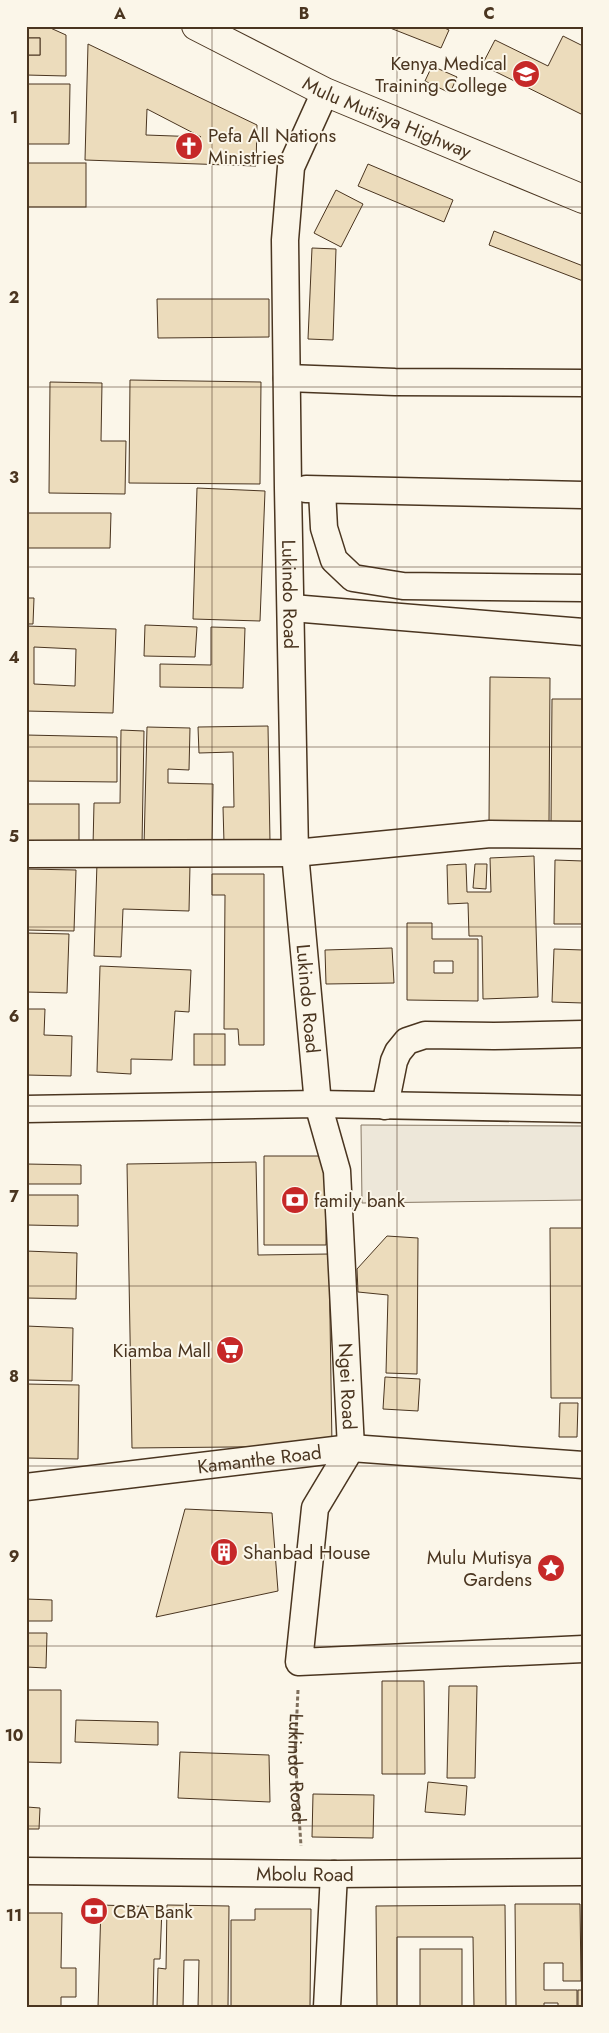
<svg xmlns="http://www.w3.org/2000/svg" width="609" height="2033" font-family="Jost,sans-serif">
  <rect width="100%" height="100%" fill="#fbf6e9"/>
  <path fill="#ede7d9" stroke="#887966" d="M361 1125 583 1126V1200L362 1203Z"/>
  <g fill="#ecdcbc" stroke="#4a3520" fill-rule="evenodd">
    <path d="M26 26H46L66 35V76L26 75V55H40V38H26Z"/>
    <path d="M385 26H440L449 30 441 48Z"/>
    <path d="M563 36 583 46V115L482 65 495 40 548 66Z"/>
    <rect x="26" y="38" width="14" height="17"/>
    <path d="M88 44 257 125 256 166 85 160ZM147 109 201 137 146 135Z"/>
    <path d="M432 66 457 77 450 93 425 81Z"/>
    <path d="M26 84H70L69 144H26Z"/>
    <rect x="26" y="163" width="60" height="44"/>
    <path d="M368 164 453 200 444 222 358 186Z"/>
    <path d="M336 190 363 204 341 247 314 233Z"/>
    <path d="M494 231 583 266V281L489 245Z"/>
    <path d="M312 248 336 249 333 340 308 339Z"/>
    <path d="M157 299H269V337L158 338Z"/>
    <path d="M130 380 261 382 260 484 129 483Z"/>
    <path d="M50 382 102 383 101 441H126L125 494 49 493Z"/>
    <path d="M197 488 265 491 260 621 193 619Z"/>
    <path d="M26 513H111L110 548H26Z"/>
    <path d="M26 598H34L33 624H26Z"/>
    <path d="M145 625 197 627 195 657 144 656Z"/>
    <path d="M26 626 116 629 113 713 26 711ZM34 647 76 649 75 686 34 684Z"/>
    <path d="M211 627 245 628 243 688 160 687V664L211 665Z"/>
    <path d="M490 677 550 678 549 824 489 823Z"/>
    <path d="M552 699H583V823H551Z"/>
    <path d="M268 726 270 842 224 843 223 807H234L233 752 199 753 198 727Z"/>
    <path d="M147 727 190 728 189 770 168 769V783L213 784 212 847 144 846Z"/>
    <path d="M121 730 144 731 142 845 93 846 94 803H120Z"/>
    <path d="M26 735 117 737V782L26 781Z"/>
    <rect x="26" y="804" width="53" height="41"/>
    <path d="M534 856 538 997 483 999 482 936H469L468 903 448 904 447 865 466 864 467 892H491L490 858Z"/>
    <path d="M555 860 583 861V924H554Z"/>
    <path d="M97 863 190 865 189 911 123 909 121 957 94 956Z"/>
    <path d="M475 864H487L486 889 473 888Z"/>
    <path d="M26 869 76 870 74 931 26 930Z"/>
    <path d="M212 874H264V1045H239L238 1029H224L225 895H212Z"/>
    <path d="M407 923H432V939H478V1001L407 1000ZM434 961H453V973H434Z"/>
    <path d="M26 933 69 934 67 993 26 992Z"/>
    <path d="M392 948 394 983 326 984 325 950Z"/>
    <path d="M554 949 583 950V1003L552 1002Z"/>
    <path d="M100 966 191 970 189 1012 175 1011 172 1060 131 1059V1074L97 1072Z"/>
    <path d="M26 1009H45L44 1035 72 1036 71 1076 26 1075Z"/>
    <rect x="194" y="1034" width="31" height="31"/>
    <path d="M264 1156H327L326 1245H264Z"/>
    <path d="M256 1162 258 1255 329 1254 332 1446 132 1448 127 1164Z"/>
    <path d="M26 1164 81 1165V1184H26Z"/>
    <path d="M26 1195H78V1226L26 1225Z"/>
    <path d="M550 1228H583V1398H551Z"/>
    <path d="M387 1236 418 1238 417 1374 386 1373 388 1295 358 1292 357 1269Z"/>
    <path d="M26 1251 77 1253 76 1299 26 1298Z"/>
    <path d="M26 1326 73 1328 72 1381 26 1380Z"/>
    <path d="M385 1377 420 1379 418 1411 383 1409Z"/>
    <path d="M26 1384 79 1385 78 1459 26 1458Z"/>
    <path d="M560 1403H578L577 1437H559Z"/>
    <path d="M185 1509 272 1513 278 1591 156 1617Z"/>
    <path d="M26 1599 52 1600V1621H26Z"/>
    <path d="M26 1633H47L46 1668 26 1667Z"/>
    <path d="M382 1681H424L425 1774H382Z"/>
    <path d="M449 1686H477L475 1778H447Z"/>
    <path d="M26 1690H61V1763L26 1762Z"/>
    <path d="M76 1720 158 1722V1745L75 1742Z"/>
    <path d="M180 1752 269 1755 270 1802 178 1798Z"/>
    <path d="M428 1782 467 1786 465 1815 425 1812Z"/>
    <path d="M313 1794 374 1795 373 1838 312 1837Z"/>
    <path d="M27 1807 40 1808 39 1829H26Z"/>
    <path d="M515 1904H580L581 1981H563V1963H544V1990H577V2007H558V2003H544V2007H516Z"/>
    <path d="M101 1905 162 1907 160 1959H154L153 2007H98Z"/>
    <path d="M167 1905 229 1906 228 2007H198L199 1960H184L183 2007H157L158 1968 166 1969Z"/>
    <path d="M505 1905 506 2007H474L473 1937H397V2007H377L376 1906Z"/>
    <path d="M255 1909H311L310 2007H231V1920H255Z"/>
    <path d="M26 1913H62L61 1968H76V1997H61V2007H26Z"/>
    <rect x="420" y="1949" width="42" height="58"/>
    <rect x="578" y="1990" width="5" height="17"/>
  </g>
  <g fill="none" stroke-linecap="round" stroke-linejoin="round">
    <g stroke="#4a3520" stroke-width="29">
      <g id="street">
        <path id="s2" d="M325 92 291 167 285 240 288 488 295 853 318 1104 337 1171 351 1448 315 1508 299 1662 583 1649"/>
        <path d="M287 378 395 382 583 383"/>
        <path d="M306 489 583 495"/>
        <path d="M322 491 324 528 334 560 353 578 403 586 583 588"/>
        <path d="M292 608 583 632"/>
        <path d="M26 854 295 853 490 834 583 835"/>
        <path d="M385 1106 394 1061 398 1052 407 1041 425 1035 494 1036 583 1034"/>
        <path d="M26 1109 318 1104 583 1109"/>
        <path id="s3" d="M26 1487 351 1448 583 1465"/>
        <path id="s4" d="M26 1871 334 1874 583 1872"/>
        <path d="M327 2007 334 1874"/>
      </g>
    </g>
    <g stroke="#4a3520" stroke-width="30">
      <g id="highway">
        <path id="s5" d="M196 26 325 92 583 199"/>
      </g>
    </g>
    <path stroke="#7f6f5c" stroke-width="3" stroke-dasharray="4 2.5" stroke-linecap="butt" id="s1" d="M298 1690 295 1754 301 1846"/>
    <use href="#street" stroke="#fbf6e9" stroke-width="26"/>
    <use href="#highway" stroke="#fbf6e9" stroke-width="28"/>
  </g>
  <path fill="none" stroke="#4a3520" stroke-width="1" stroke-opacity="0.55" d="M212 26V2007M397 26V2007M26 207H583M26 387H583M26 567H583M26 747H583M26 927H583M26 1106H583M26 1286H583M26 1466H583M26 1646H583M26 1826H583"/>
  <defs>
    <g id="university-disc" transform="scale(1.4375)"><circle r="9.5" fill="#c62828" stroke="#fbf6e9"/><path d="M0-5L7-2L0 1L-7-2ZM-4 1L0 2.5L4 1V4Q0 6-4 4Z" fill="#fff"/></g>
    <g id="church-disc" transform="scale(1.4375)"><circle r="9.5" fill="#c62828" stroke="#fbf6e9"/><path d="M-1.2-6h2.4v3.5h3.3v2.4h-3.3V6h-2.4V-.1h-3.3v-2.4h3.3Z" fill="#fff"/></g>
    <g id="bank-disc" transform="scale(1.4375)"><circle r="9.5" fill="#c62828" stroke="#fbf6e9"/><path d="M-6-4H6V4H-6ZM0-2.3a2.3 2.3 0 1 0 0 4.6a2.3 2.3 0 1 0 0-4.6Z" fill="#fff"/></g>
    <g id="supermarket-disc" transform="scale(1.4375)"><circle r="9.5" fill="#c62828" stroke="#fbf6e9"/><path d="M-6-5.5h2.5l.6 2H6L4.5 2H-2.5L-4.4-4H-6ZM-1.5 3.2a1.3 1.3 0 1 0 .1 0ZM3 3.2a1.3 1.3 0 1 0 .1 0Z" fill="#fff"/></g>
    <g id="building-disc" transform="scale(1.4375)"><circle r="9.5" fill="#c62828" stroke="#fbf6e9"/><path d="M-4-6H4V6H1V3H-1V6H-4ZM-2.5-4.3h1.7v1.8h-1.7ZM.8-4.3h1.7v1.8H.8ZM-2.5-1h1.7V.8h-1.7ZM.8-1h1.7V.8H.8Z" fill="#fff"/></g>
    <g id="sight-disc" transform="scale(1.4375)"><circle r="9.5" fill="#c62828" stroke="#fbf6e9"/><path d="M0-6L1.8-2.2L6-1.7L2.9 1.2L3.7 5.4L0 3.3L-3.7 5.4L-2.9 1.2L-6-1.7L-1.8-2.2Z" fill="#fff"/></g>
  </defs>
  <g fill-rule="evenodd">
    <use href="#university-disc" x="526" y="74"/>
    <use href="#church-disc" x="189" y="146"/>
    <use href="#bank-disc" x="295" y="1200"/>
    <use href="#supermarket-disc" x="230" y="1350"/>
    <use href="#building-disc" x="224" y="1552"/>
    <use href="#sight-disc" x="551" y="1568"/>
    <use href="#bank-disc" x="94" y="1911"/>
  </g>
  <g text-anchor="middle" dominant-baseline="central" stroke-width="4" stroke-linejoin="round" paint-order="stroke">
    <g font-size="19" fill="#4a3520" stroke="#fbf6e9" text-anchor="start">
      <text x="507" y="63" text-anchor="end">Kenya Medical<tspan x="507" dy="22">Training College</tspan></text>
      <text x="208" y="135">Pefa All Nations<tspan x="208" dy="22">Ministries</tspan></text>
      <text x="314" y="1200">family bank</text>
      <text x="211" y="1350" text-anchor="end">Kiamba Mall</text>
      <text x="243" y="1552">Shanbad House</text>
      <text x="532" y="1557" text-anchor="end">Mulu Mutisya<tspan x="532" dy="22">Gardens</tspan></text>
      <text x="113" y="1911">CBA Bank</text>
    </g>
    <g font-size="19" fill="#4a3520" stroke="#fbf6e9">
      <text stroke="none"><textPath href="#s5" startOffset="212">Mulu Mutisya Highway</textPath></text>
      <text stroke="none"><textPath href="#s2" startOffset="510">Lukindo Road</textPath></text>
      <text stroke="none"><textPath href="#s2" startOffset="915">Lukindo Road</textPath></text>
      <text stroke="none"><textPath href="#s2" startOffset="1306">Ngei Road</textPath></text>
      <text stroke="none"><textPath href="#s3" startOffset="235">Kamanthe Road</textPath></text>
      <text stroke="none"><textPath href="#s1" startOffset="78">Lukindo Road</textPath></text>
      <text stroke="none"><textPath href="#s4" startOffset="279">Mbolu Road</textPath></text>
    </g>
  </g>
  <rect width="609" height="2033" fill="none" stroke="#fbf6e9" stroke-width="55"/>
  <rect x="28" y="28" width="554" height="1978" fill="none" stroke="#4a3520" stroke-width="2"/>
  <g font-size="16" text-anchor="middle" font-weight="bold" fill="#4a3520">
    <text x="120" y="19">A</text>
    <text x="304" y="19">B</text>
    <text x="489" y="19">C</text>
    <text x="14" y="123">1</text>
    <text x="14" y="303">2</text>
    <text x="14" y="483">3</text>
    <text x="14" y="663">4</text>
    <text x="14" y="842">5</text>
    <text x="14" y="1022">6</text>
    <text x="14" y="1202">7</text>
    <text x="14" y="1382">8</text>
    <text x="14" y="1562">9</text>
    <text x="14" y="1741">10</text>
    <text x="14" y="1921">11</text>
  </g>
</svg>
